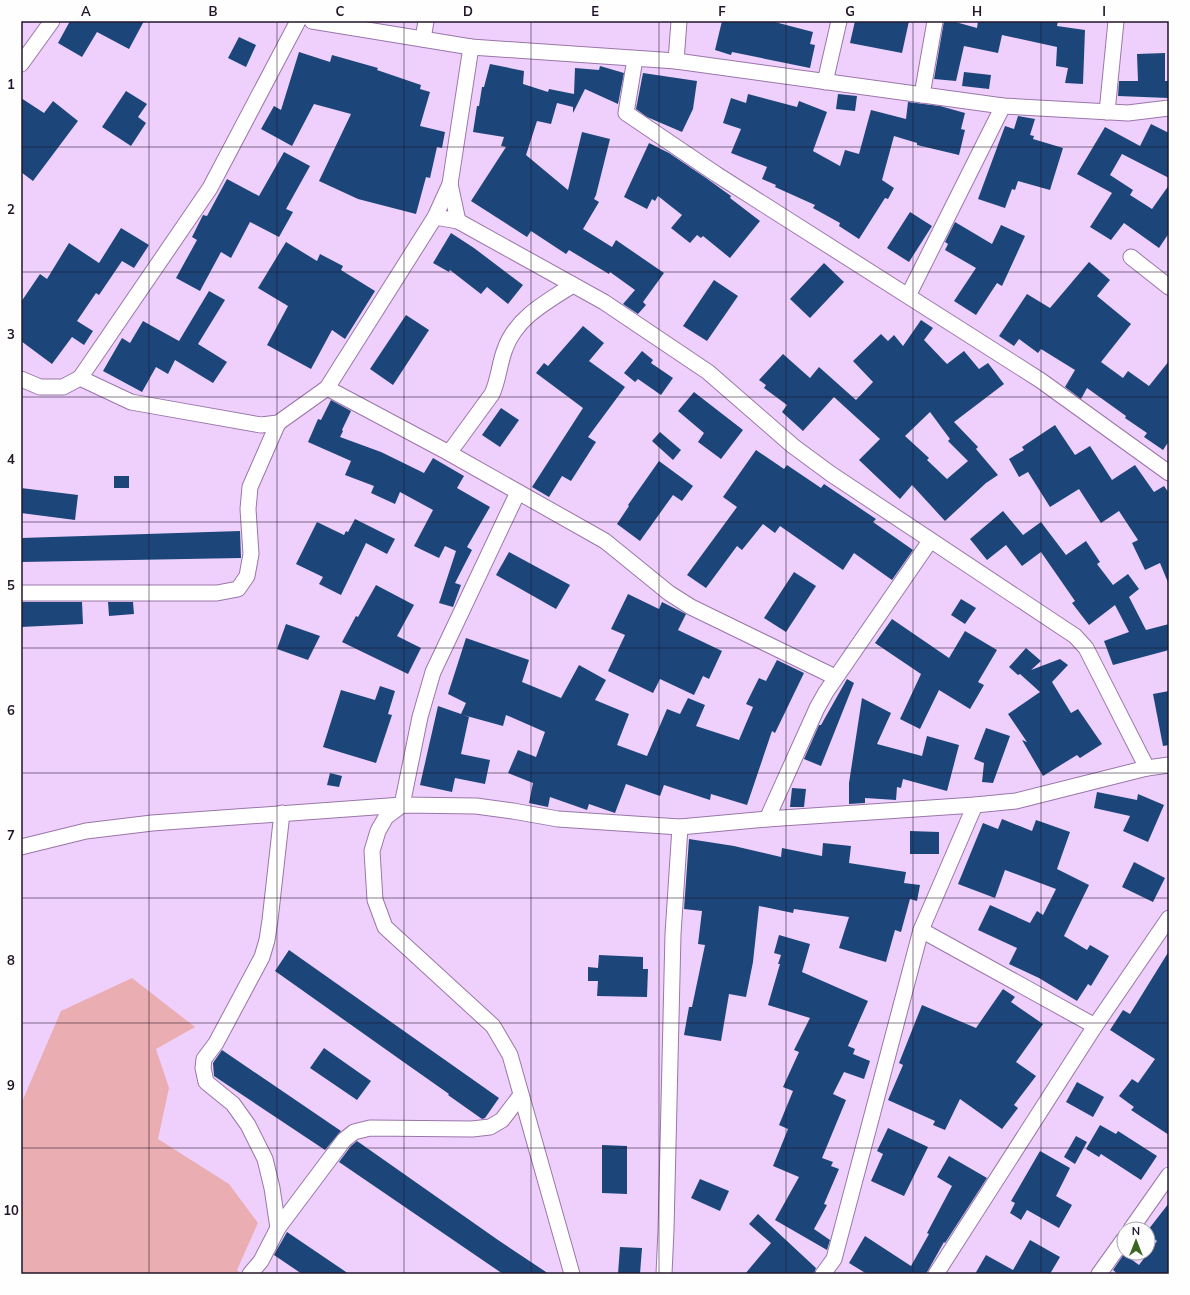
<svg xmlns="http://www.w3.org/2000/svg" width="1190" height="1295" font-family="Mulish,sans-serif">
  <rect width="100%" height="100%" fill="#efd0fd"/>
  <path fill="#eaaeb2" d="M132 978 195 1027 156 1049 169 1088 158 1139 229 1184 258 1223 237 1270 241 1274H21V1104L61 1011Z"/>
  <g fill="#1c467a" fill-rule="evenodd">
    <path d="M70 21H144L129 49 97 32 82 57 58 43Z"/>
    <path d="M722 21H771L813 32 810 44 815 45 810 68 732 52 731 55 715 50Z"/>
    <path d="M855 21H909L902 53 850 43Z"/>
    <path d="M944 21H952L977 28 978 21H1058L1057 26 1085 30 1083 84 1065 83 1068 68 1056 66 1057 47 1002 35 998 53 964 46 956 81 934 79Z"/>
    <path d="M239 37 256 45 246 67 228 58Z"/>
    <path d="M299 52 330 62 332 55 378 68 377 70 421 85 420 89 430 92 420 126 445 132 442 148 437 147 430 178 426 177 416 214 358 199 319 181 351 114 314 104 292 146 261 129 274 106 281 110Z"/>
    <path d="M1165 53V81H1169L1168 98 1118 96 1119 81H1138L1137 54Z"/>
    <path d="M490 64 524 71 523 84 548 92 549 89 574 94 575 68 599 70 600 66 624 73 618 104 585 89 573 113V103V107L557 103 551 124 537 121 526 155 568 190 582 132 610 139 596 195 594 199 599 202 583 229 612 247 616 240 664 273 643 302 646 305 638 314 623 304 635 290 610 272 609 274 569 250 566 254 531 231 527 237 471 201 506 147 501 146 504 137 473 132 477 106H479L482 87H484Z"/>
    <path d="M964 72 991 75 989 89 962 86Z"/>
    <path d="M643 73 697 81 693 109 682 132 647 117 636 109Z"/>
    <path d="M126 91 147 104 138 117 146 123 131 146 102 127Z"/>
    <path d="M748 94 797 107 799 101 827 112 813 151 840 166 845 150 859 154 871 110 906 119 908 102 940 106 965 113 961 129 965 130 959 155 917 145V143L894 136 882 180 894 188 888 199 885 198 859 239 839 226 840 223 813 208 815 205 775 187 776 185 762 179 767 167 731 153 741 129 723 123 731 98 746 103Z"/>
    <path d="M838 94 857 96 855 111 836 109Z"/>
    <path d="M21 98 44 113 53 101 78 121 33 181 21 172Z"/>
    <path d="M1018 116 1035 119 1030 135 1034 136 1033 139 1063 148 1050 190 1018 181 1015 190 1012 189 1005 208 978 199 1005 126 1014 129Z"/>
    <path d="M1151 124 1169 133V178L1122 154 1110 175 1133 190 1130 195 1152 209 1169 185V233L1159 248 1124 223 1111 240 1090 227 1112 193 1077 174 1105 127 1140 146Z"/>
    <path d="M649 143 669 153 706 178 731 196 730 198 760 221 730 258 703 236 701 238 697 235 690 243 671 228 682 215 658 196 655 201 652 199 647 209 624 197Z"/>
    <path d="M284 152 310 166 286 209 293 212 279 237 250 222 231 258 221 252 200 291 176 278 197 240 192 237 203 215 207 216 227 179 259 196Z"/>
    <path d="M910 212 932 226 909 262 887 248Z"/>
    <path d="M955 222 992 244 1001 225 1025 236 1002 286 997 283 976 315 954 301 976 268 945 250 948 244 945 242Z"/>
    <path d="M121 228 149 245 134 268 122 261 99 295 96 293 77 321 93 331 84 345 72 337 52 364 21 341V302L40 274 47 279 69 243 99 263Z"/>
    <path d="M451 233 474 248 523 285 508 304 487 287 481 294 450 270 449 272 433 263Z"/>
    <path d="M286 242 317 261 320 254 343 266 341 270 375 291 345 339 332 330 311 369 267 345 288 306 258 288Z"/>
    <path d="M1089 262 1110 280 1097 296 1131 324 1101 362 1123 378 1128 371 1149 386 1169 361V441L1163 450 1144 437 1147 433 1125 418 1126 416 1087 388 1081 399 1065 387 1075 370 1041 349 1038 353 1019 339 1014 346 999 336 1027 294 1050 308Z"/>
    <path d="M824 263 844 282 810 318 790 299Z"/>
    <path d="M714 280 738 296 707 341 683 326Z"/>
    <path d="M209 291 225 300 198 344 227 362 213 383 175 360 168 374 156 367 142 392 103 371 122 338 130 343 143 321 179 341Z"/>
    <path d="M406 315 429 330 393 385 370 369Z"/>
    <path d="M921 320 933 328 924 340 947 364 964 351 979 369 988 363 1004 384 954 422 978 447 976 449 998 475 986 483 945 521 912 485 900 499 859 460 880 439 834 397 803 431 782 412 787 405 764 388 766 385 759 380 783 354 810 378 819 367 856 400 873 382 853 361 881 334 888 341 894 335 903 346ZM930 412 950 439 948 441 968 461 947 479 927 460 929 458 905 436Z"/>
    <path d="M583 326 604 343 589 361 625 387 588 437 596 442 571 481 562 476 549 497 532 487 583 408 536 373 544 363 548 366Z"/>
    <path d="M642 351 653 360 651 363 673 378 661 395 638 379 635 382 624 373Z"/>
    <path d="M694 392 743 430 721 459 698 442 704 433 678 411Z"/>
    <path d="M331 400 351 411 342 430 343 431 340 437 381 452 424 473 433 458 464 476 457 488 490 507 467 547 472 550 455 583 461 585 453 607 439 603 456 551 445 546 439 558 414 546 433 510 400 492 395 504 371 493 374 486 345 475 351 461 308 442 318 419 321 420Z"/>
    <path d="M501 408 519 420 500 447 482 435Z"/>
    <path d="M1055 425 1075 455 1090 446 1112 480 1135 465 1154 492 1164 486 1169 493V585L1160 563 1145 570 1132 543 1138 540 1119 511 1101 523 1079 489 1050 507 1028 472 1019 477 1009 459 1024 450 1022 447Z"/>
    <path d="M660 432 681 450 673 460 652 441Z"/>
    <path d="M756 450 784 469 787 465 821 488 824 484 876 519 873 522 913 550 892 580 854 553 843 570 780 526 775 533 763 524 742 550 737 546 706 588 687 575 737 507 723 497Z"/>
    <path d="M659 461 693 486 682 501 673 495 640 541 617 524 629 506 628 505Z"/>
    <rect x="114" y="476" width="15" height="12"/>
    <path d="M21 488 78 495 75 520 21 513Z"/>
    <path d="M1003 511 1023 535 1041 522 1066 555 1086 541 1100 562 1097 564 1113 585 1128 574 1139 589 1129 597 1146 630 1169 624V650L1113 665 1104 641 1129 632 1115 605 1089 625 1072 603 1075 601 1041 552 1022 566 1006 545 987 560 970 539Z"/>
    <path d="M355 519 395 539 387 554 366 543 341 595 319 584 323 577 296 564 317 522 344 535 346 531 348 532Z"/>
    <path d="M240 531 241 558 21 562V538Z"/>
    <path d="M509 552 570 585 556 609 496 575Z"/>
    <path d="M794 572 816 586 786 632 764 618Z"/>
    <path d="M376 585 414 605 397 636 421 648 408 674 342 642 356 616 358 617Z"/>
    <path d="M628 594 659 609 662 602 686 614 678 630 722 651 709 679 703 676 694 695 660 679 653 693 608 671 625 635 611 629Z"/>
    <path d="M961 599 976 608 965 624 951 615Z"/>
    <path d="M21 602H82L83 624 21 627Z"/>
    <path d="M108 602H133L134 614 109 616Z"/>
    <path d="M892 619 949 658 965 631 997 650 978 682 984 685 970 709 939 690 920 729 900 719 921 674 875 643Z"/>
    <path d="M286 624 320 636 308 660 277 649Z"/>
    <path d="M466 638 529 660 522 682 561 698 579 665 606 680 595 700 629 714 617 745 647 756 667 709 680 714 688 698 705 705 696 726 739 740 753 707 746 704 759 678 766 681 777 660 804 673 775 733 772 731 747 805 711 794 710 800 664 785 660 796 626 784 615 813 589 804 587 810 550 797 548 807 529 803 533 783 508 773 518 750 536 757 545 732 506 715 503 726 463 715 469 717 461 754 490 760 485 784 455 778 452 792 420 785 438 706 461 714 466 703 448 694Z"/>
    <path d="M1026 648 1041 661 1031 670 1060 659 1068 665 1052 682 1071 713 1078 709 1102 744 1080 758 1077 755 1043 776 1022 740 1027 742 1008 714 1040 692 1020 674 1018 675 1009 667Z"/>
    <path d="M847 679 854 683 821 766 804 759 819 725H821Z"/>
    <path d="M380 686 395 691 388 714 392 715 376 763 323 747 341 690 375 700Z"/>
    <path d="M1169 691V745L1163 746 1153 694Z"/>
    <path d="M862 698 891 713 877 744 922 756 927 736 959 745 947 791 903 779 901 788 897 787 896 800 865 798V803L849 804V783Z"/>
    <path d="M986 728 1010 736 993 783 982 782 984 763 974 759Z"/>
    <path d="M330 773 342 776 339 787 327 785Z"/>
    <path d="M792 788 806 789 804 807H790Z"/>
    <path d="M1097 792 1137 800 1138 794 1164 805 1148 842 1123 831 1130 816 1094 808Z"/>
    <path d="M1002 819 1032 831 1036 820 1070 832 1057 869 1089 885 1064 936 1087 950 1090 945 1109 956 1091 986 1088 984 1077 1001 1039 978 1009 964 1017 948 978 930 990 905 1030 923 1037 911 1043 915 1056 889 1005 870 995 898 958 884 983 823 998 829Z"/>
    <path d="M910 831 939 832V854H910Z"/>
    <path d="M689 839 734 846 781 857 782 848 822 856 823 843 851 846 849 863 906 872 904 883 920 885 917 901 910 899 901 932 895 930 886 962 839 948 849 917 794 909 793 913 759 906 753 962 746 997 729 994 721 1041 684 1035 689 1007H692L705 945 698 944 702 911 684 909Z"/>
    <path d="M1134 862 1165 878 1153 902 1122 887Z"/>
    <path d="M779 935 810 944 802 972 868 1001 848 1046 855 1049 853 1054 870 1061 864 1079 844 1072 833 1094 846 1100 822 1158 833 1162 831 1166 839 1169 824 1204 827 1205 814 1229 830 1240 827 1250 775 1220 799 1177 773 1166 788 1129 779 1125 793 1091 783 1087 799 1052 794 1050 810 1018 768 1005 780 964H778L781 955 774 953Z"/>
    <path d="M289 950 499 1098 485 1118 482 1119 448 1095 449 1094 405 1063 275 971Z"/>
    <path d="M1169 951V1135L1131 1110 1134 1107 1119 1096 1132 1079 1138 1083 1155 1059 1110 1030 1123 1010 1130 1014Z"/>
    <path d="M599 955 643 957V969H648L647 997 597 996 598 981H588V967L598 968Z"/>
    <path d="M1003 989 1015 997 1011 1002 1043 1024 1016 1062 1036 1076 1014 1105 1018 1108 1002 1129 960 1099 945 1130 933 1125 935 1121 888 1100 903 1065 899 1063 922 1005 976 1028Z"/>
    <path d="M324 1048 371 1081 357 1100 310 1068Z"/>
    <path d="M222 1050 341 1131 325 1150 214 1076 213 1063Z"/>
    <path d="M1077 1082 1104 1097 1093 1117 1066 1102Z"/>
    <path d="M1100 1125 1116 1134 1118 1131 1157 1156 1141 1180 1101 1154 1099 1157 1086 1149Z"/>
    <path d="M888 1128 928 1147 904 1196 871 1181 883 1154 877 1151Z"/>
    <path d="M1076 1136 1087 1142 1075 1164 1064 1157Z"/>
    <path d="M357 1141 498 1240 549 1274H503L339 1162 351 1146Z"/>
    <path d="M602 1145 627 1146V1194L602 1193Z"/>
    <path d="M1040 1151 1070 1168 1056 1196 1072 1205 1059 1228 1027 1210 1021 1220 1010 1213 1015 1203 1011 1201Z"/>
    <path d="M949 1156 987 1178 945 1243 944 1242 926 1274H867L849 1263 865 1236 911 1266 929 1234 927 1233 952 1186 937 1177Z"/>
    <path d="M700 1179 729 1191 720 1211 691 1198Z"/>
    <path d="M1169 1203V1274H1118L1113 1270 1124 1254 1139 1265 1157 1241 1148 1234V1230Z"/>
    <path d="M758 1214 816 1268 814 1274H745L771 1243 749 1224Z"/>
    <path d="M287 1232 349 1274H302L274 1255Z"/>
    <path d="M1030 1240 1060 1257 1050 1274H975L986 1255 1013 1270Z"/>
    <path d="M620 1247 642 1248 640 1274H618Z"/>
  </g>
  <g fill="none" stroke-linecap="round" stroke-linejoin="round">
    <g stroke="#9a76a9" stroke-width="17">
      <g id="minor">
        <path d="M312 21 471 47 676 61 1003 106 1128 113 1169 108"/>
        <path d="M423 39 426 21"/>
        <path d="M635 59 626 113 716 174 1040 380 1169 473"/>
        <path d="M676 61 679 21"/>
        <path d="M21 64 52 21"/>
        <path d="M825 82 839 21"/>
        <path d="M922 95 935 21"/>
        <path d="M1107 112 1116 21"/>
        <path d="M450 184 458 221"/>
        <path d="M435 217 458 221 604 302 708 372 793 446 831 474 1075 636 1086 648 1147 768"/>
        <path d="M1131 257 1169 287"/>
        <path d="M909 294 1003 106"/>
        <path d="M80 378 210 188 298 21"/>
        <path d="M21 379 40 387H63L80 378 131 402 261 425 278 423 327 388 435 217 450 184 471 47"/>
        <path d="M327 388 449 453 605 541 669 593 691 607 835 677"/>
        <path d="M449 453 492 394C499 379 499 364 505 349 516 318 546 302 573 285"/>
        <path d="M518 492 433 672 420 717 402 805 386 817 378 831 372 851 375 900 385 927 493 1026 510 1055 572 1274"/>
        <path d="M21 593H217L238 589 247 576 251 554 248 509 250 487 278 423"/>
        <path d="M767 819 817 708 826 692 930 541"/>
        <path d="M21 847 86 831 152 823 402 805 476 806 513 811 558 819 680 827 767 819 975 805 1016 801 1147 768 1169 765"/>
        <path d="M921 930 1095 1026"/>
        <path d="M278 1228 272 1188 265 1159 248 1125 233 1104 206 1082 203 1068 204 1059 216 1043 262 957 267 940 270 920 282 813"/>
        <path d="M1131 1229 1169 1175"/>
        <path d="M250 1274 261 1261 278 1228 344 1140 354 1132 370 1128 472 1129 490 1127 502 1120 521 1095"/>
        <path d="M664 1274 666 1230 673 934 680 827"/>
        <path d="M823 1274 834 1259 921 930 975 805"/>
        <path d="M936 1274 1095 1026 1169 918"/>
        <path d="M1099 1274 1124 1239"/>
      </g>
    </g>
    <use href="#minor" stroke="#fff" stroke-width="15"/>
  </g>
  <path fill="none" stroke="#221428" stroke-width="1" stroke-opacity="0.55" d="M149 21V1274M277 21V1274M404 21V1274M531 21V1274M659 21V1274M786 21V1274M913 21V1274M1041 21V1274M21 147H1169M21 272H1169M21 397H1169M21 522H1169M21 648H1169M21 773H1169M21 898H1169M21 1023H1169M21 1148H1169"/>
  <rect width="1190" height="1295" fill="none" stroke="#fefefe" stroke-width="44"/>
  <g transform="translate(1136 1241)"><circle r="19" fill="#fefefe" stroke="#a6a0a8"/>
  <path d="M0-3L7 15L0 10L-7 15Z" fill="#3c6521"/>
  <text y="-6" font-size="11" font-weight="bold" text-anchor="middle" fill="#221428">N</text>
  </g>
  <rect x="22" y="22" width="1146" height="1251" fill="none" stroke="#221428" stroke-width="1.5"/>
  <g font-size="13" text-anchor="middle" font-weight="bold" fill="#221428">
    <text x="86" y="16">A</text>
    <text x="213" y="16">B</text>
    <text x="340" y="16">C</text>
    <text x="468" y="16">D</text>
    <text x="595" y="16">E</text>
    <text x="722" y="16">F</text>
    <text x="850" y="16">G</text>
    <text x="977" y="16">H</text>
    <text x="1104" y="16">I</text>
    <text x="11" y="89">1</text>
    <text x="11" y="214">2</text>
    <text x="11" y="339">3</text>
    <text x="11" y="464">4</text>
    <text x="11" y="590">5</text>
    <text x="11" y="715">6</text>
    <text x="11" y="840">7</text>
    <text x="11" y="965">8</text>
    <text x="11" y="1090">9</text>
    <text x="11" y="1215">10</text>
  </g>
</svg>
